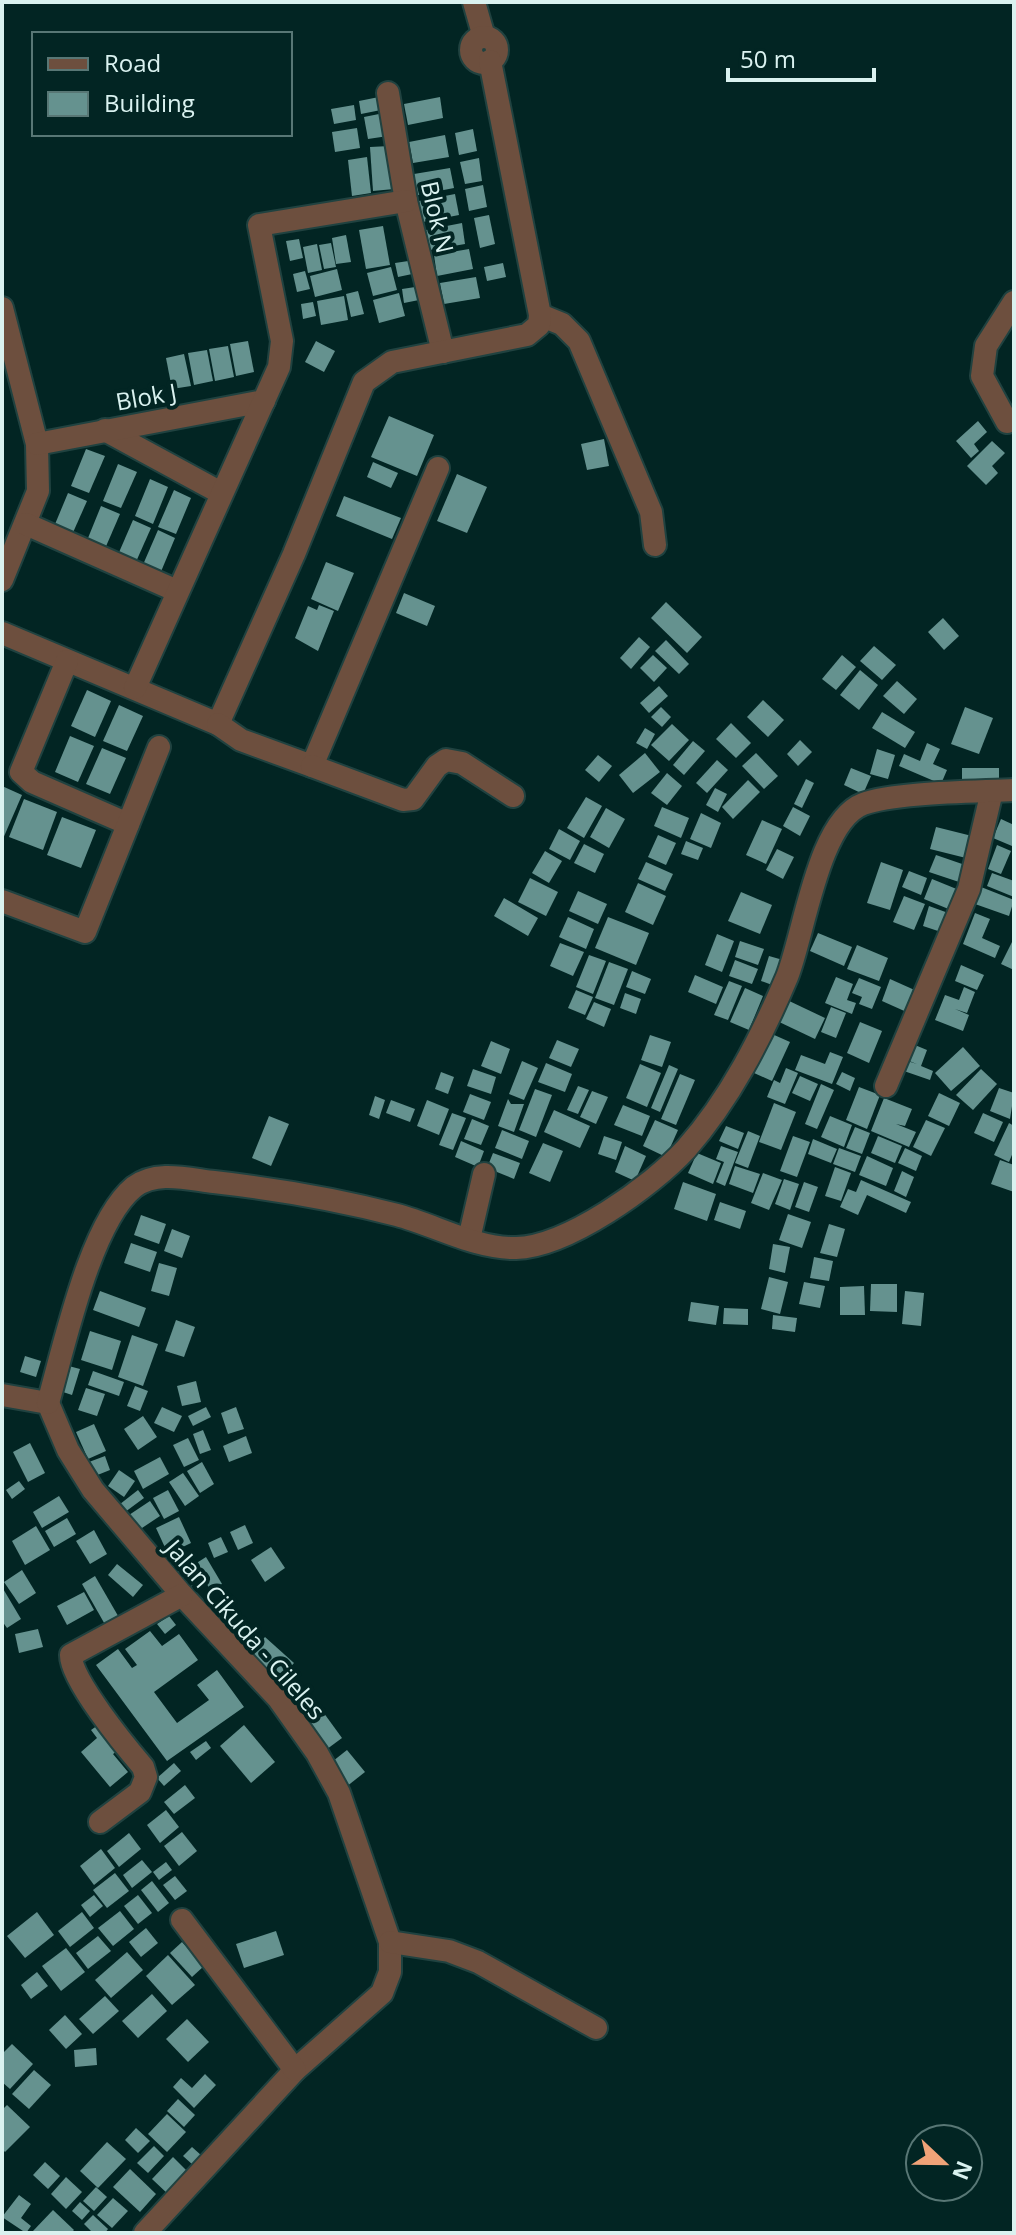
<svg xmlns="http://www.w3.org/2000/svg" width="1016" height="2235" font-family="'Open Sans',sans-serif">
  <rect width="100%" height="100%" fill="#022523"/>
  <g fill="#65928f">
    <path d="M379 97 381 110 361 114 359 101Z"/>
    <path d="M440 97 443 118 408 125 404 104Z"/>
    <path d="M354 105 356 120 334 124 331 109Z"/>
    <path d="M384 113 388 136 368 139 364 117Z"/>
    <path d="M357 128 360 148 335 152 332 132Z"/>
    <path d="M473 129 477 151 459 155 455 133Z"/>
    <path d="M445 135 449 157 413 163 409 142Z"/>
    <path d="M390 146 394 189 373 191 370 147Z"/>
    <path d="M367 157 371 193 352 196 348 160Z"/>
    <path d="M479 158 482 181 465 184 460 162Z"/>
    <path d="M450 168 454 188 418 195 414 174Z"/>
    <path d="M483 185 487 207 469 211 465 189Z"/>
    <path d="M455 194 459 215 423 222 419 201Z"/>
    <path d="M489 215 495 244 480 248 474 218Z"/>
    <path d="M462 223 465 244 430 250 426 230Z"/>
    <path d="M383 226 390 265 366 269 359 230Z"/>
    <path d="M346 235 351 262 336 264 332 238Z"/>
    <path d="M299 239 303 258 290 261 286 241Z"/>
    <path d="M331 243 336 267 324 269 319 245Z"/>
    <path d="M317 244 322 270 308 273 303 247Z"/>
    <path d="M469 249 473 269 437 276 434 255Z"/>
    <path d="M415 260 417 273 398 277 395 263Z"/>
    <path d="M503 263 506 277 487 281 484 267Z"/>
    <path d="M391 267 397 290 373 296 367 273Z"/>
    <path d="M337 269 342 290 315 297 310 276Z"/>
    <path d="M305 271 310 289 297 292 293 274Z"/>
    <path d="M476 277 480 298 444 304 440 283Z"/>
    <path d="M422 286 424 299 404 303 402 289Z"/>
    <path d="M358 291 364 314 351 317 346 294Z"/>
    <path d="M399 293 405 316 379 323 373 300Z"/>
    <path d="M344 296 348 320 321 325 317 301Z"/>
    <path d="M313 302 316 316 303 319 301 304Z"/>
    <path d="M248 341 254 372 236 376 230 344Z"/>
    <path d="M316 341 335 351 324 372 305 362Z"/>
    <path d="M228 346 234 377 215 381 209 349Z"/>
    <path d="M207 350 213 381 194 385 188 353Z"/>
    <path d="M184 354 191 386 172 389 166 358Z"/>
    <path d="M389 416 434 435 417 476 371 457Z"/>
    <path d="M978 421 987 432 974 444 979 451 971 458 956 441Z"/>
    <path d="M604 439 609 466 587 470 581 444Z"/>
    <path d="M992 441 1005 453 992 466 998 473 986 485 967 466Z"/>
    <path d="M86 449 105 456 89 493 71 486Z"/>
    <path d="M373 462 398 473 391 488 367 477Z"/>
    <path d="M118 464 137 472 121 508 103 501Z"/>
    <path d="M457 474 487 487 467 533 437 521Z"/>
    <path d="M150 479 168 487 153 524 135 516Z"/>
    <path d="M174 490 191 498 176 534 158 527Z"/>
    <path d="M68 493 87 501 71 537 53 529Z"/>
    <path d="M344 496 401 518 392 539 336 516Z"/>
    <path d="M101 506 120 514 104 551 86 543Z"/>
    <path d="M133 520 151 528 135 564 117 557Z"/>
    <path d="M158 530 175 538 160 574 142 567Z"/>
    <path d="M326 562 354 573 338 611 311 599Z"/>
    <path d="M404 593 435 606 427 626 396 613Z"/>
    <path d="M666 602 702 637 687 653 651 618Z"/>
    <path d="M319 605 334 611 318 651 295 638 308 606 317 610Z"/>
    <path d="M943 618 959 636 944 650 928 632Z"/>
    <path d="M639 637 650 647 631 669 620 658Z"/>
    <path d="M666 640 689 664 679 674 655 651Z"/>
    <path d="M874 646 896 665 882 680 860 661Z"/>
    <path d="M653 655 667 668 654 682 640 668Z"/>
    <path d="M842 655 856 667 836 690 822 679Z"/>
    <path d="M860 670 878 685 859 710 840 695Z"/>
    <path d="M897 681 917 699 904 714 883 696Z"/>
    <path d="M659 686 668 696 649 713 640 703Z"/>
    <path d="M87 690 111 701 95 737 71 726Z"/>
    <path d="M763 700 784 720 768 737 747 717Z"/>
    <path d="M119 705 143 716 127 751 103 741Z"/>
    <path d="M661 707 671 717 662 727 651 717Z"/>
    <path d="M965 707 993 718 979 754 951 744Z"/>
    <path d="M882 712 915 732 905 748 872 728Z"/>
    <path d="M731 723 751 743 736 758 716 739Z"/>
    <path d="M672 724 689 740 669 761 651 745Z"/>
    <path d="M645 728 655 734 647 749 636 743Z"/>
    <path d="M70 736 94 746 78 782 55 772Z"/>
    <path d="M800 740 812 752 798 766 787 754Z"/>
    <path d="M693 741 705 751 684 775 673 765Z"/>
    <path d="M927 743 940 749 933 764 947 770 941 784 899 766 904 754 920 761Z"/>
    <path d="M102 748 126 758 110 794 86 784Z"/>
    <path d="M877 749 895 755 888 779 870 774Z"/>
    <path d="M645 753 660 772 633 793 619 775Z"/>
    <path d="M756 753 778 776 764 789 742 766Z"/>
    <path d="M598 755 612 766 599 782 585 770Z"/>
    <path d="M717 760 728 770 707 793 696 783Z"/>
    <path d="M851 768 871 776 863 794 844 785Z"/>
    <rect x="962" y="768" width="37" height="18"/>
    <path d="M667 773 682 786 667 805 651 793Z"/>
    <path d="M806 779 814 783 802 808 794 804Z"/>
    <path d="M748 780 760 792 733 819 722 807Z"/>
    <path d="M2 786 22 795 2 841Z"/>
    <path d="M715 788 727 794 718 812 706 805Z"/>
    <path d="M586 797 602 806 584 838 567 828Z"/>
    <path d="M24 799 57 812 43 850 9 837Z"/>
    <path d="M662 807 689 818 681 838 654 826Z"/>
    <path d="M793 807 810 816 800 836 783 826Z"/>
    <path d="M606 808 625 819 609 848 590 837Z"/>
    <path d="M701 813 721 823 711 848 690 839Z"/>
    <path d="M62 817 96 830 81 868 47 855Z"/>
    <path d="M1001 819 1014 825 1012 846 993 838Z"/>
    <path d="M762 820 782 829 766 864 746 855Z"/>
    <path d="M936 827 976 837 970 859 930 849Z"/>
    <path d="M559 829 580 841 570 860 549 849Z"/>
    <path d="M658 835 676 843 666 865 648 857Z"/>
    <path d="M686 841 703 848 698 860 681 854Z"/>
    <path d="M584 844 604 854 595 873 574 863Z"/>
    <path d="M997 845 1011 851 1001 874 988 869Z"/>
    <path d="M777 849 794 857 783 879 766 870Z"/>
    <path d="M545 851 562 861 549 883 532 873Z"/>
    <path d="M936 855 968 866 962 883 929 872Z"/>
    <path d="M646 862 673 874 665 891 638 879Z"/>
    <path d="M881 862 903 870 890 910 867 903Z"/>
    <path d="M909 871 927 878 921 895 902 887Z"/>
    <path d="M992 873 1014 881V897L987 886Z"/>
    <path d="M530 878 558 892 546 916 518 902Z"/>
    <path d="M932 879 959 890 951 910 924 899Z"/>
    <path d="M638 883 666 896 653 925 625 912Z"/>
    <path d="M981 887 1014 900 1009 916 975 904Z"/>
    <path d="M578 891 607 904 598 924 569 911Z"/>
    <path d="M741 892 772 905 760 934 728 921Z"/>
    <path d="M904 896 925 904 914 930 893 922Z"/>
    <path d="M504 898 538 918 528 936 494 916Z"/>
    <path d="M929 906 951 914 944 933 923 926Z"/>
    <path d="M975 913 990 919 982 938 1000 946 995 958 963 944Z"/>
    <path d="M568 917 594 929 586 949 559 937Z"/>
    <path d="M608 917 649 933 636 965 595 948Z"/>
    <path d="M818 933 852 947 844 966 810 951Z"/>
    <path d="M717 934 734 941 722 972 705 965Z"/>
    <path d="M740 941 764 949 758 965 735 957Z"/>
    <path d="M1012 942 1014 943V970L1001 964Z"/>
    <path d="M560 943 584 952 573 976 550 966Z"/>
    <path d="M857 945 888 958 879 981 847 969Z"/>
    <path d="M589 955 606 961 593 994 576 987Z"/>
    <path d="M769 956 783 960 775 986 761 981Z"/>
    <path d="M735 960 758 969 752 984 729 976Z"/>
    <path d="M609 962 628 969 614 1005 595 998Z"/>
    <path d="M961 965 984 975 977 990 955 981Z"/>
    <path d="M632 971 651 979 645 994 626 987Z"/>
    <path d="M695 975 723 987 716 1004 688 992Z"/>
    <path d="M836 977 853 984 847 1000 856 1003 852 1014 825 1003Z"/>
    <path d="M859 978 881 987 872 1009 859 1004 862 997 852 993Z"/>
    <path d="M890 979 919 992 911 1014 882 1001Z"/>
    <path d="M729 981 742 986 728 1020 714 1015Z"/>
    <path d="M964 987 975 992 967 1013 955 1009 969 1015 963 1031 935 1020 945 995 959 1000Z"/>
    <path d="M745 988 763 996 749 1030 730 1022Z"/>
    <path d="M576 990 593 997 585 1015 568 1008Z"/>
    <path d="M625 993 641 999 636 1014 620 1008Z"/>
    <path d="M785 999 825 1018 815 1039 775 1020Z"/>
    <path d="M594 1002 611 1009 604 1027 586 1019Z"/>
    <path d="M831 1007 846 1013 836 1038 821 1032Z"/>
    <path d="M860 1022 882 1031 869 1063 847 1053Z"/>
    <path d="M772 1034 790 1042 772 1081 754 1073Z"/>
    <path d="M650 1035 671 1042 662 1067 641 1060Z"/>
    <path d="M557 1040 579 1049 571 1067 549 1058Z"/>
    <path d="M491 1041 510 1049 501 1074 481 1066Z"/>
    <path d="M910 1043 927 1050 921 1066 933 1071 930 1080 901 1070 904 1060 917 1064 904 1059Z"/>
    <path d="M963 1047 980 1066 951 1091 935 1073Z"/>
    <path d="M830 1052 843 1057 832 1084 795 1070 801 1055 825 1064Z"/>
    <path d="M522 1061 538 1068 524 1100 509 1094Z"/>
    <path d="M546 1063 572 1074 565 1092 538 1082Z"/>
    <path d="M640 1064 661 1073 647 1107 626 1098Z"/>
    <path d="M669 1065 678 1069 660 1112 651 1108Z"/>
    <path d="M786 1068 798 1073 785 1104 767 1097 774 1080 780 1083Z"/>
    <path d="M473 1069 496 1077 491 1094 467 1086Z"/>
    <path d="M981 1069 997 1084 973 1110 956 1095Z"/>
    <path d="M441 1072 454 1077 448 1094 435 1089Z"/>
    <path d="M842 1072 855 1078 850 1091 836 1084Z"/>
    <path d="M680 1074 695 1080 676 1125 661 1119Z"/>
    <path d="M800 1076 818 1084 810 1101 792 1093Z"/>
    <path d="M821 1084 834 1090 817 1129 805 1124Z"/>
    <path d="M578 1086 589 1090 578 1114 567 1110Z"/>
    <path d="M859 1087 880 1095 867 1129 846 1120Z"/>
    <path d="M999 1088 1014 1093 1010 1119 990 1111Z"/>
    <path d="M535 1089 552 1095 536 1137 519 1130Z"/>
    <path d="M592 1091 608 1097 596 1124 580 1117Z"/>
    <path d="M939 1093 960 1103 949 1126 928 1116Z"/>
    <path d="M470 1094 491 1102 484 1120 463 1112Z"/>
    <path d="M375 1096 385 1100 379 1119 369 1115Z"/>
    <path d="M884 1098 912 1109 905 1126 896 1124 916 1132 909 1147 871 1131Z"/>
    <path d="M508 1099 511 1104H524L514 1132 498 1126Z"/>
    <path d="M391 1100 415 1109 410 1122 386 1113Z"/>
    <path d="M427 1100 449 1109 439 1135 417 1126Z"/>
    <path d="M774 1103 796 1112 781 1150 759 1142Z"/>
    <path d="M623 1105 650 1116 642 1136 614 1125Z"/>
    <path d="M554 1110 590 1126 580 1148 544 1132Z"/>
    <path d="M452 1113 466 1118 453 1150 439 1145Z"/>
    <path d="M983 1113 1003 1122 994 1142 974 1133Z"/>
    <path d="M269 1116 289 1124 271 1166 252 1158Z"/>
    <path d="M830 1116 852 1125 844 1147 821 1137Z"/>
    <path d="M472 1119 489 1126 481 1145 464 1139Z"/>
    <path d="M655 1120 678 1130 666 1157 643 1146Z"/>
    <path d="M926 1120 945 1128 931 1156 913 1147Z"/>
    <path d="M1009 1123 1014 1126V1150L1009 1162 994 1155Z"/>
    <path d="M726 1126 744 1133 738 1149 719 1141Z"/>
    <path d="M855 1127 870 1133 862 1154 846 1148Z"/>
    <path d="M502 1130 529 1141 522 1159 495 1148Z"/>
    <path d="M748 1131 760 1136 748 1168 735 1163Z"/>
    <path d="M604 1136 622 1142 616 1160 598 1154Z"/>
    <path d="M793 1136 810 1142 797 1177 780 1171Z"/>
    <path d="M878 1136 902 1146 895 1163 871 1153Z"/>
    <path d="M813 1139 837 1149 831 1163 808 1154Z"/>
    <path d="M461 1141 484 1151 478 1167 455 1157Z"/>
    <path d="M543 1143 563 1151 550 1182 529 1173Z"/>
    <path d="M625 1146 646 1156 635 1181 615 1172Z"/>
    <path d="M721 1146 738 1152 725 1186 716 1182 724 1162 716 1159Z"/>
    <path d="M839 1148 861 1156 855 1172 833 1164Z"/>
    <path d="M905 1148 922 1156 916 1171 898 1163Z"/>
    <path d="M493 1153 520 1163 514 1179 487 1168Z"/>
    <path d="M697 1153 721 1163 713 1184 688 1173Z"/>
    <path d="M867 1156 893 1168 886 1186 859 1175Z"/>
    <path d="M1000 1160 1014 1165V1192L991 1184Z"/>
    <path d="M735 1166 760 1174 753 1193 729 1184Z"/>
    <path d="M835 1167 851 1173 841 1201 825 1196Z"/>
    <path d="M902 1171 914 1177 906 1197 894 1191Z"/>
    <path d="M763 1173 782 1180 769 1210 751 1203Z"/>
    <path d="M784 1179 799 1184 790 1210 775 1204Z"/>
    <path d="M861 1180 911 1202 906 1213 867 1195 858 1215 840 1207 848 1189 856 1192Z"/>
    <path d="M683 1182 716 1194 707 1221 674 1209Z"/>
    <path d="M804 1182 818 1187 809 1212 795 1207Z"/>
    <path d="M720 1202 746 1211 740 1229 714 1220Z"/>
    <path d="M788 1214 811 1222 802 1248 779 1240Z"/>
    <path d="M141 1215 166 1224 159 1244 134 1235Z"/>
    <path d="M829 1224 845 1229 837 1257 820 1253Z"/>
    <path d="M172 1229 190 1236 182 1258 164 1251Z"/>
    <path d="M131 1243 157 1252 150 1272 124 1263Z"/>
    <path d="M773 1244 790 1247 785 1273 769 1269Z"/>
    <path d="M814 1257 833 1261 829 1281 810 1278Z"/>
    <path d="M159 1263 177 1268 169 1296 151 1291Z"/>
    <path d="M769 1277 788 1282 780 1314 761 1309Z"/>
    <path d="M804 1282 825 1286 820 1308 799 1304Z"/>
    <path d="M871 1284H897V1312L870 1311Z"/>
    <path d="M864 1286 865 1315H840V1287Z"/>
    <path d="M100 1291 146 1308 139 1327 93 1310Z"/>
    <path d="M905 1291 924 1293 921 1326 902 1324Z"/>
    <path d="M691 1302 719 1306 716 1325 688 1321Z"/>
    <path d="M724 1308 748 1309V1325L723 1324Z"/>
    <path d="M773 1315 797 1318 795 1332 772 1329Z"/>
    <path d="M176 1320 195 1327 184 1357 165 1351Z"/>
    <path d="M90 1331 121 1341 112 1370 81 1360Z"/>
    <path d="M132 1335 158 1344 143 1386 118 1377Z"/>
    <path d="M25 1356 41 1361 36 1377 20 1372Z"/>
    <path d="M65 1365 80 1369 72 1395 57 1390Z"/>
    <path d="M93 1371 124 1382 119 1396 88 1385Z"/>
    <path d="M196 1381 201 1402 182 1406 177 1386Z"/>
    <path d="M135 1386 148 1391 140 1411 127 1406Z"/>
    <path d="M86 1388 105 1394 97 1416 78 1410Z"/>
    <path d="M162 1407 182 1416 174 1432 154 1423Z"/>
    <path d="M206 1407 211 1417 193 1426 188 1416Z"/>
    <path d="M236 1407 244 1429 228 1434 221 1413Z"/>
    <path d="M143 1416 157 1437 138 1450 124 1429Z"/>
    <path d="M94 1424 106 1451 88 1459 76 1432Z"/>
    <path d="M203 1430 211 1450 200 1454 193 1434Z"/>
    <path d="M246 1436 252 1453 229 1462 223 1446Z"/>
    <path d="M188 1438 199 1460 184 1467 173 1445Z"/>
    <path d="M30 1443 45 1473 28 1482 13 1452Z"/>
    <path d="M105 1456 110 1470 95 1476 89 1462Z"/>
    <path d="M160 1457 169 1474 143 1489 134 1471Z"/>
    <path d="M202 1462 214 1484 200 1493 187 1471Z"/>
    <path d="M119 1470 135 1481 124 1497 108 1486Z"/>
    <path d="M183 1473 199 1496 185 1506 169 1482Z"/>
    <path d="M19 1481 25 1489 12 1499 6 1490Z"/>
    <path d="M138 1490 144 1498 121 1515 115 1508Z"/>
    <path d="M168 1490 179 1511 164 1519 153 1498Z"/>
    <path d="M59 1496 69 1512 42 1528 33 1512Z"/>
    <path d="M150 1501 160 1516 133 1534 123 1519Z"/>
    <path d="M179 1517 191 1543 168 1554 156 1528Z"/>
    <path d="M67 1518 76 1534 54 1547 45 1531Z"/>
    <path d="M245 1525 253 1543 238 1550 230 1532Z"/>
    <path d="M36 1526 50 1550 25 1565 12 1541Z"/>
    <path d="M94 1530 107 1554 90 1564 76 1541Z"/>
    <path d="M221 1537 228 1552 214 1558 208 1543Z"/>
    <path d="M271 1547 285 1568 265 1582 251 1560Z"/>
    <path d="M182 1550 191 1566 173 1577 163 1561Z"/>
    <path d="M206 1557 222 1584 211 1591 195 1564Z"/>
    <path d="M117 1564 143 1585 133 1597 108 1575Z"/>
    <path d="M22 1570 36 1593 19 1604 4 1582Z"/>
    <path d="M194 1570 199 1583 188 1588 183 1575Z"/>
    <path d="M95 1576 121 1621 107 1628 82 1584Z"/>
    <path d="M2 1587 21 1619 7 1628 2 1621Z"/>
    <path d="M84 1592 94 1610 67 1625 57 1606Z"/>
    <path d="M169 1616 176 1625 165 1634 157 1624Z"/>
    <path d="M38 1629 43 1647 19 1653 15 1634Z"/>
    <path d="M150 1631 162 1646 179 1634 198 1660 154 1692 177 1723 209 1700 197 1685 217 1670 244 1707 167 1761 96 1665 118 1649 132 1668 137 1665 125 1649Z"/>
    <path d="M265 1637 294 1663 276 1683 247 1657Z"/>
    <path d="M318 1705 342 1738 323 1752 299 1719Z"/>
    <path d="M104 1721 123 1747 113 1754 128 1772 110 1787 81 1752 97 1738 91 1730Z"/>
    <path d="M244 1725 275 1762 251 1783 220 1746Z"/>
    <path d="M206 1741 211 1748 196 1760 190 1752Z"/>
    <path d="M347 1750 365 1772 346 1787 328 1765Z"/>
    <path d="M174 1763 181 1771 164 1786 157 1778Z"/>
    <path d="M185 1785 195 1798 174 1814 164 1802Z"/>
    <path d="M166 1810 179 1827 160 1843 147 1825Z"/>
    <path d="M182 1832 197 1851 179 1866 164 1846Z"/>
    <path d="M129 1833 141 1849 119 1867 107 1851Z"/>
    <path d="M101 1849 115 1868 94 1885 80 1866Z"/>
    <path d="M142 1860 152 1872 132 1888 123 1875Z"/>
    <path d="M166 1862 172 1870 159 1880 153 1872Z"/>
    <path d="M115 1873 129 1891 107 1908 93 1890Z"/>
    <path d="M175 1876 187 1891 175 1900 163 1885Z"/>
    <path d="M152 1881 169 1903 158 1912 141 1890Z"/>
    <path d="M94 1895 103 1906 90 1917 81 1905Z"/>
    <path d="M138 1895 152 1913 138 1924 124 1906Z"/>
    <path d="M120 1911 134 1929 113 1946 98 1928Z"/>
    <path d="M37 1912 54 1935 25 1958 7 1936Z"/>
    <path d="M82 1912 94 1928 70 1947 58 1931Z"/>
    <path d="M146 1928 158 1943 141 1957 129 1942Z"/>
    <path d="M276 1931 284 1955 244 1968 236 1944Z"/>
    <path d="M98 1936 111 1951 88 1969 76 1953Z"/>
    <path d="M182 1942 204 1966 192 1977 170 1953Z"/>
    <path d="M66 1948 85 1972 61 1991 42 1966Z"/>
    <path d="M127 1952 143 1970 111 1998 95 1980Z"/>
    <path d="M168 1955 195 1985 172 2005 146 1976Z"/>
    <path d="M37 1972 48 1986 31 1999 21 1985Z"/>
    <path d="M152 1994 167 2011 138 2038 122 2021Z"/>
    <path d="M105 1996 119 2011 93 2034 79 2019Z"/>
    <path d="M65 2015 82 2034 66 2049 49 2030Z"/>
    <path d="M187 2019 209 2042 188 2062 166 2039Z"/>
    <path d="M12 2044 33 2064 10 2089 2 2082V2054Z"/>
    <path d="M96 2048 97 2065 75 2067 74 2050Z"/>
    <path d="M34 2070 51 2085 29 2109 12 2094Z"/>
    <path d="M205 2074 216 2085 194 2108 173 2087 181 2078 192 2088Z"/>
    <path d="M178 2099 195 2115 184 2127 167 2111Z"/>
    <path d="M7 2105 30 2127 5 2152 2 2149V2110Z"/>
    <path d="M167 2114 186 2132 167 2152 148 2134Z"/>
    <path d="M136 2128 150 2141 138 2153 125 2140Z"/>
    <path d="M107 2142 126 2159 98 2188 80 2171Z"/>
    <path d="M154 2146 164 2156 148 2173 137 2163Z"/>
    <path d="M192 2147 202 2156 193 2165 183 2156Z"/>
    <path d="M173 2157 189 2173 169 2195 152 2179Z"/>
    <path d="M45 2162 60 2176 48 2189 33 2175Z"/>
    <path d="M130 2169 156 2194 140 2212 113 2187Z"/>
    <path d="M66 2177 82 2192 66 2209 51 2194Z"/>
    <path d="M96 2187 107 2197 94 2211 83 2201Z"/>
    <path d="M19 2195 31 2204 21 2218 31 2226 26 2233 2 2217Z"/>
    <path d="M113 2198 128 2211 112 2228 97 2215Z"/>
    <path d="M80 2202 90 2211 82 2220 72 2211Z"/>
    <path d="M53 2210 74 2230 71 2233H35L33 2231Z"/>
    <path d="M93 2215 108 2229 105 2233H93L84 2224Z"/>
  </g>
  <g fill="none" stroke-linecap="round" stroke-linejoin="round">
    <g stroke="#204240" stroke-width="26">
      <g id="minor">
        <path d="M474 2 484 37"/>
        <circle cx="484" cy="50" r="13"/>
        <path d="M388 93 406 201 443 352"/>
        <path d="M2 308 37 444 38 491 2 580"/>
        <path d="M540 315 562 324 579 341 651 512 655 545"/>
        <path d="M1007 422 982 376 986 346 1014 302"/>
        <path d="M105 430 221 493"/>
        <path d="M37 444 264 401"/>
        <path d="M26 524 177 591"/>
        <path d="M2 633 218 724 294 554 364 382 392 362 527 335 539 325 540 315 490 61"/>
        <path d="M67 661 21 772 32 782 128 824"/>
        <path d="M135 688 279 367 282 341 259 225 406 201"/>
        <path d="M218 724 241 740 312 766 438 468"/>
        <path d="M312 766 403 800 413 799 437 766 446 760 462 763 513 796"/>
        <path d="M2 901 85 932 159 747"/>
        <path d="M886 1086 969 889 992 791"/>
        <path d="M469 1239 484 1174"/>
        <path d="M2 1395 48 1403 68 1450 93 1490 182 1595 278 1698 317 1753 339 1793 390 1942V1972L382 1993 295 2070 145 2233"/>
        <path d="M48 1403C64 1347 90 1223 134 1187 156 1170 188 1179 214 1182 276 1189 336 1199 397 1215 435 1225 476 1249 516 1248 567 1247 652 1186 686 1149 730 1099 761 1038 787 977 804 935 818 821 863 804 895 792 976 792 1014 790"/>
        <path d="M100 1822 140 1792 146 1777 143 1767C126 1747 70 1679 71 1655L182 1595"/>
        <path d="M182 1920 295 2070"/>
        <path d="M390 1942 449 1951 478 1962 596 2028"/>
      </g>
    </g>
    <use href="#minor" stroke="#6d4f3e" stroke-width="22"/>
  </g>
  <g text-anchor="middle" dominant-baseline="central" stroke-width="8" stroke-linejoin="round" paint-order="stroke">
    <g font-size="24" fill="#daf2f0" stroke="#022523">
      <text transform="translate(438 217) rotate(77)">Blok N</text>
      <text transform="translate(146 396) rotate(-10)">Blok J</text>
      <text transform="translate(246 1629) rotate(49)">Jalan Cikuda - Cileles</text>
    </g>
  </g>
  <rect width="1016" height="2235" fill="none" stroke="#daf2f0" stroke-width="8"/>
  <rect x="32" y="32" width="260" height="104" fill="#022523" stroke="#587775" stroke-width="2"/>
  <rect x="48" y="58" width="40" height="12" fill="#6d4f3e" stroke="#587775" stroke-width="2"/>
  <text x="104" y="72" font-size="24" fill="#daf2f0">Road</text>
  <rect x="48" y="92" width="40" height="24" fill="#65928f" stroke="#587775" stroke-width="2"/>
  <text x="104" y="112" font-size="24" fill="#daf2f0">Building</text>
  <g transform="translate(944 2163) rotate(112)"><circle r="38" fill="#022523" stroke="#587775" stroke-width="2"/>
  <path d="M0-6L14 30L0 20L-14 30Z" fill="#f0a378"/>
  <text y="-12" font-size="22" font-weight="bold" text-anchor="middle" fill="#daf2f0">N</text>
  </g>
  <path d="M728 68v12h146v-12" fill="none" stroke="#daf2f0" stroke-width="4"/>
  <text x="740" y="68" font-size="24" fill="#daf2f0" stroke="#022523" stroke-width="6" paint-order="stroke">50 m</text>
</svg>
